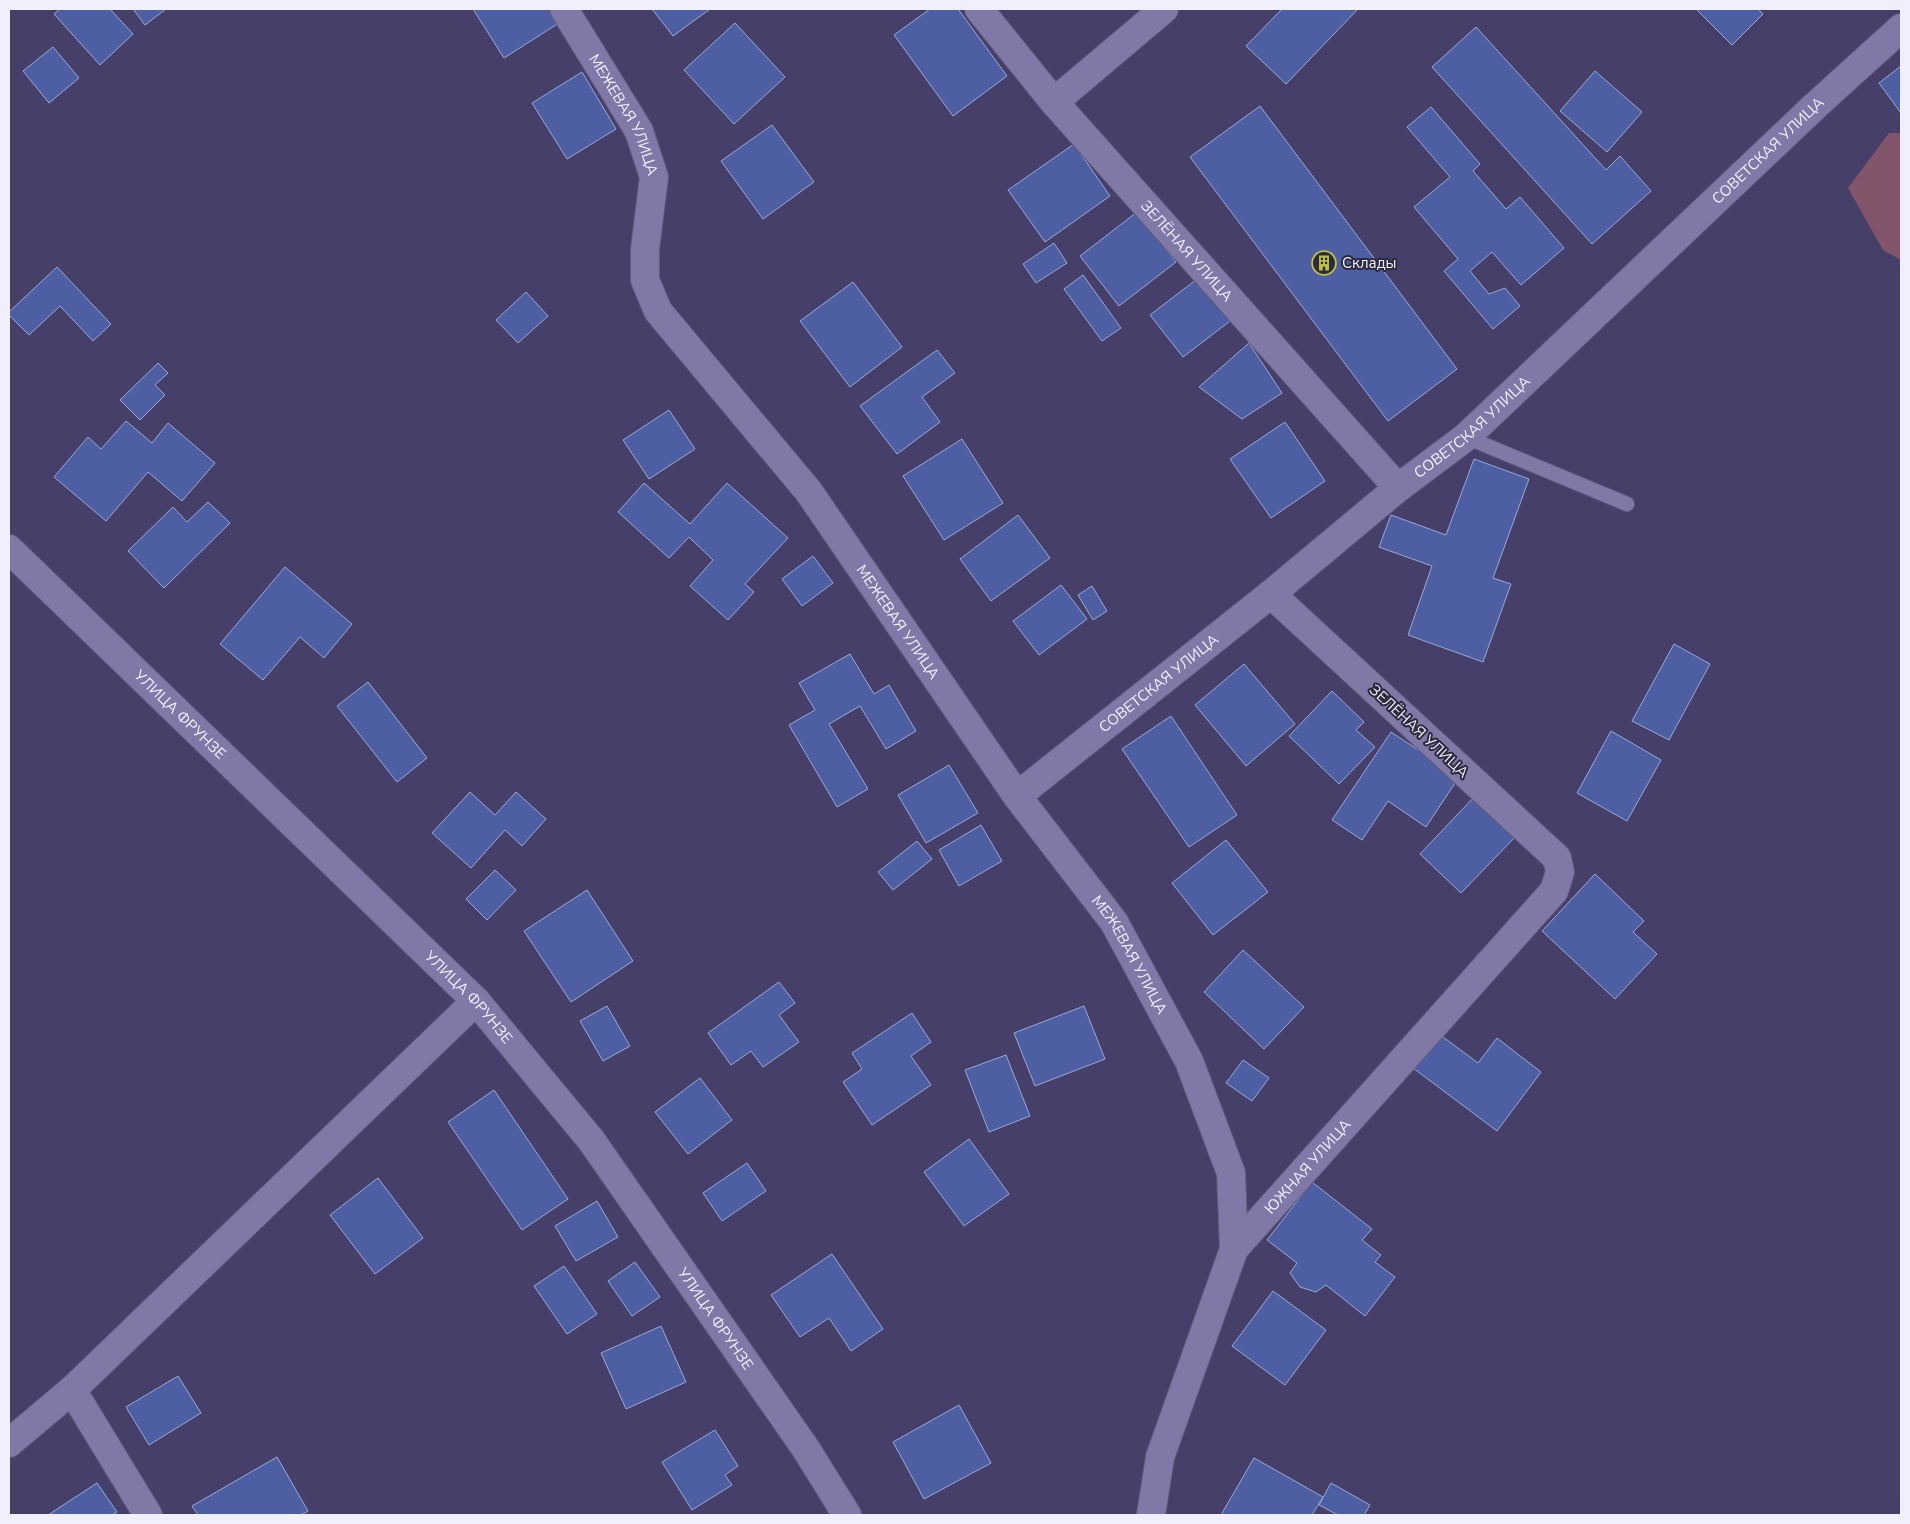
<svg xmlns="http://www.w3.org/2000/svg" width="1910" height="1524" font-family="'Nunito Sans',sans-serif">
  <rect width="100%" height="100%" fill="#463f69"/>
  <path fill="#83556a" d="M1889 133H1901V260L1883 250 1848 188Z"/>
  <g fill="#4d5fa2" stroke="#9aa9d7">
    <path d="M60 9H110L133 34 100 65 54 14Z"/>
    <path d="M133 9H166L145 25Z"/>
    <path d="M473 9H550L559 23 504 58Z"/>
    <path d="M652 9H710L673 36Z"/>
    <path d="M930 9H958L1007 76 953 116 894 35Z"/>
    <path d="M1282 9H1358L1286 84 1246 46Z"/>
    <path d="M1696 9H1758L1763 14 1732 45Z"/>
    <path d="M735 23 785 77 734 124 684 70Z"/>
    <path d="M1476 27 1606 170 1620 156 1651 191 1592 244 1432 67Z"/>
    <path d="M53 47 79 78 49 103 23 71Z"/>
    <path d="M1901 66V113L1879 83Z"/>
    <path d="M1595 71 1642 112 1607 152 1560 111Z"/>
    <path d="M582 72 616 129 567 159 532 103Z"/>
    <path d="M1260 106 1457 369 1388 421 1190 157Z"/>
    <path d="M1431 107 1480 164 1473 171 1506 209 1520 197 1564 248 1521 285 1492 252 1470 271 1489 294 1505 288 1520 306 1493 329 1444 271 1458 259 1414 207 1450 177 1407 127Z"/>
    <path d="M772 125 814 182 763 219 721 161Z"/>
    <path d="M1074 144 1110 196 1045 242 1008 190Z"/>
    <path d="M1137 212 1176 262 1119 306 1080 256Z"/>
    <path d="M1054 243 1067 263 1036 283 1023 264Z"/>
    <path d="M57 267 111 324 93 341 60 306 29 335 9 315V312Z"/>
    <path d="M1083 275 1121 328 1102 341 1064 289Z"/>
    <path d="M1201 276 1234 318 1183 357 1150 315Z"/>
    <path d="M853 282 902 347 850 387 800 321Z"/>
    <path d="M526 292 548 316 518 343 496 320Z"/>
    <path d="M1249 343 1282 393 1242 419 1199 387Z"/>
    <path d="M937 350 955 373 922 397 940 422 897 454 860 406Z"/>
    <path d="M158 363 168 373 155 385 165 395 140 420 120 400Z"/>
    <path d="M669 410 695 449 649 479 623 440Z"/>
    <path d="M126 421 152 443 168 423 215 463 182 501 148 472 106 521 54 477 88 437 101 449Z"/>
    <path d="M1285 422 1325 481 1271 518 1230 459Z"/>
    <path d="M962 439 1003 503 944 540 903 476Z"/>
    <path d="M1474 459 1529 479 1493 578 1511 584 1483 662 1408 635 1432 566 1379 547 1391 515 1446 535Z"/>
    <path d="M644 483 690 524 727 483 788 538 745 584 754 592 728 620 690 586 713 560 689 537 669 558 618 512Z"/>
    <path d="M208 502 230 523 164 588 128 551 173 507 187 522Z"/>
    <path d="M1018 515 1050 558 991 601 960 559Z"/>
    <path d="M813 556 833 583 802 606 782 579Z"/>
    <path d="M285 567 352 624 324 658 300 637 263 680 220 644Z"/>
    <path d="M1061 585 1087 619 1039 655 1013 621Z"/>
    <path d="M1092 586 1107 611 1093 620 1078 595Z"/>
    <path d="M1674 644 1710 664 1669 740 1632 721Z"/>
    <path d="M850 654 874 694 889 685 916 731 886 749 860 706 829 724 868 789 837 807 789 725 815 710 799 683Z"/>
    <path d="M1244 664 1295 724 1246 766 1195 705Z"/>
    <path d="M368 682 427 758 397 782 337 706Z"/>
    <path d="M1332 691 1364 722 1356 730 1375 747 1339 784 1289 736Z"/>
    <path d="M1171 716 1237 815 1189 847 1122 749Z"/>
    <path d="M1611 731 1661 760 1627 821 1577 793Z"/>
    <path d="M1391 732 1459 777 1426 827 1388 801 1362 840 1332 820Z"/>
    <path d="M949 765 978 813 926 843 898 795Z"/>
    <path d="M470 792 495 815 516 792 546 819 522 846 505 830 471 868 432 833Z"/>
    <path d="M1476 795 1518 834 1461 893 1420 854Z"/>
    <path d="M981 825 1002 861 959 886 939 850Z"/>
    <path d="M1226 840 1268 892 1213 935 1172 883Z"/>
    <path d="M917 841 932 859 893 890 878 872Z"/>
    <path d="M495 870 516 890 487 920 466 899Z"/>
    <path d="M1595 874 1644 921 1633 932 1657 954 1615 999 1542 931Z"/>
    <path d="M587 890 633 961 571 1002 524 931Z"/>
    <path d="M1243 950 1304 1007 1264 1049 1204 992Z"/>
    <path d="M779 982 795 1003 779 1015 799 1042 763 1067 751 1051 731 1065 708 1033Z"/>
    <path d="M607 1006 630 1046 603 1061 580 1021Z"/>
    <path d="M1084 1006 1105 1059 1035 1086 1014 1033Z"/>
    <path d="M912 1013 931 1042 911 1056 931 1085 872 1125 843 1082 862 1069 852 1053Z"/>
    <path d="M1439 1034 1478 1063 1497 1038 1541 1072 1497 1131 1413 1068Z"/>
    <path d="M1006 1055 1030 1116 989 1132 965 1070Z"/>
    <path d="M1243 1060 1269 1078 1252 1101 1226 1083Z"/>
    <path d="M700 1078 732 1120 688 1154 655 1112Z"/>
    <path d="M494 1090 568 1199 522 1230 448 1122Z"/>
    <path d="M969 1139 1009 1194 964 1226 924 1172Z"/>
    <path d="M747 1163 766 1191 722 1221 703 1193Z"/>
    <path d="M378 1178 423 1238 375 1274 330 1215Z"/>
    <path d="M1312 1182 1372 1229 1362 1240 1381 1255 1375 1262 1395 1277 1365 1316 1326 1285 1316 1292 1300 1287 1290 1273 1297 1263 1267 1240Z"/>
    <path d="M597 1201 618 1237 576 1261 555 1226Z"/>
    <path d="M832 1254 883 1329 851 1351 829 1318 800 1337 771 1295Z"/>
    <path d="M635 1262 660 1297 632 1316 608 1281Z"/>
    <path d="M564 1266 597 1314 567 1334 534 1286Z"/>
    <path d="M1273 1291 1326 1330 1285 1385 1232 1346Z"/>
    <path d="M661 1326 686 1382 626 1409 601 1353Z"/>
    <path d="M178 1376 201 1413 149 1445 126 1407Z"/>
    <path d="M959 1405 991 1463 924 1499 893 1442Z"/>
    <path d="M715 1430 738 1466 725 1475 732 1485 692 1510 662 1462Z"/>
    <path d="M277 1457 308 1511 301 1515H198L192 1506Z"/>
    <path d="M1254 1458 1323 1497 1312 1515H1221Z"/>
    <path d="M97 1483 117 1512 112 1515H48Z"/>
    <path d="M1331 1483 1370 1505 1364 1515H1338L1319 1505Z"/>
  </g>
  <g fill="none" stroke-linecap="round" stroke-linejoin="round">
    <g stroke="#605a7a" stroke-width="16">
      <path id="lane" d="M1466 437 1627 504"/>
    </g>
    <g stroke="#605a7a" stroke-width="30">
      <g id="street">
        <path id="s1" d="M564 9 639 131 654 177 645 249V280L658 311 809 492 1017 796 1114 922 1189 1061 1231 1173 1234 1249"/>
        <path id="s2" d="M979 9 1054 102 1398 488"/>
        <path d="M1054 102 1164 9"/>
        <path id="s3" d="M9 549 476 1001 591 1140 806 1449 847 1515"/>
        <path id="s4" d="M1017 796 1271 594 1398 488 1466 437 1815 106 1901 28"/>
        <path d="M72 1390 148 1515"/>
        <path d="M9 1443 72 1390 476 1001"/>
        <path id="s5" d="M1151 1515 1160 1457 1234 1249 1554 891 1560 872 1557 858 1271 594"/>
      </g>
    </g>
    <use href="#lane" stroke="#8079a7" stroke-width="14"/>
    <use href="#street" stroke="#8079a7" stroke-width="28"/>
  </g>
  <defs>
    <g id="building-ring" transform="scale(1.25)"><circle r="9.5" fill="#2c2a3d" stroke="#bcbf44" stroke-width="1.5"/><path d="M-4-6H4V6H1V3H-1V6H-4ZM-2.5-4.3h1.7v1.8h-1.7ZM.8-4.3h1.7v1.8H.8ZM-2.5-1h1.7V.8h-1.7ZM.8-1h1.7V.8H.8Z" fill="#bcbf44"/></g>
  </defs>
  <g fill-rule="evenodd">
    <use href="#building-ring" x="1324" y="263"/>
  </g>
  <g text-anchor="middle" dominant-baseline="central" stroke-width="4" stroke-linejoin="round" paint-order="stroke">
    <g font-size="15" fill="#f1effe" stroke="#2c2a3d">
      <text stroke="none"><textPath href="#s1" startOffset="122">МЕЖЕВАЯ УЛИЦА</textPath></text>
      <text stroke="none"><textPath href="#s4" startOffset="991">СОВЕТСКАЯ УЛИЦА</textPath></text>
      <text stroke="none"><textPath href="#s2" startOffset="319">ЗЕЛЁНАЯ УЛИЦА</textPath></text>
      <text stroke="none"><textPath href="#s4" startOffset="586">СОВЕТСКАЯ УЛИЦА</textPath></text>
      <text stroke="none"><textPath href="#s1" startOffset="722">МЕЖЕВАЯ УЛИЦА</textPath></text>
      <text stroke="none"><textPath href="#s4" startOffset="181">СОВЕТСКАЯ УЛИЦА</textPath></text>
      <text stroke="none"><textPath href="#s3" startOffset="238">УЛИЦА ФРУНЗЕ</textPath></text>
      <text transform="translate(1419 731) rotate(43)">ЗЕЛЁНАЯ УЛИЦА</text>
      <text stroke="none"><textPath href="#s1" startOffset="1128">МЕЖЕВАЯ УЛИЦА</textPath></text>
      <text stroke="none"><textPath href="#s3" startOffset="642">УЛИЦА ФРУНЗЕ</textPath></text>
      <text stroke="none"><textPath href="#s5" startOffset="390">ЮЖНАЯ УЛИЦА</textPath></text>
      <text stroke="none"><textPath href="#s3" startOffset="1048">УЛИЦА ФРУНЗЕ</textPath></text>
    </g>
    <g font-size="15" fill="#f1effe" stroke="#2c2a3d" text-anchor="start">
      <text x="1342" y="263">Склады</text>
    </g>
  </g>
  <rect width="1910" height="1524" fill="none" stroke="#f1effe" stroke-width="20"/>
</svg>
